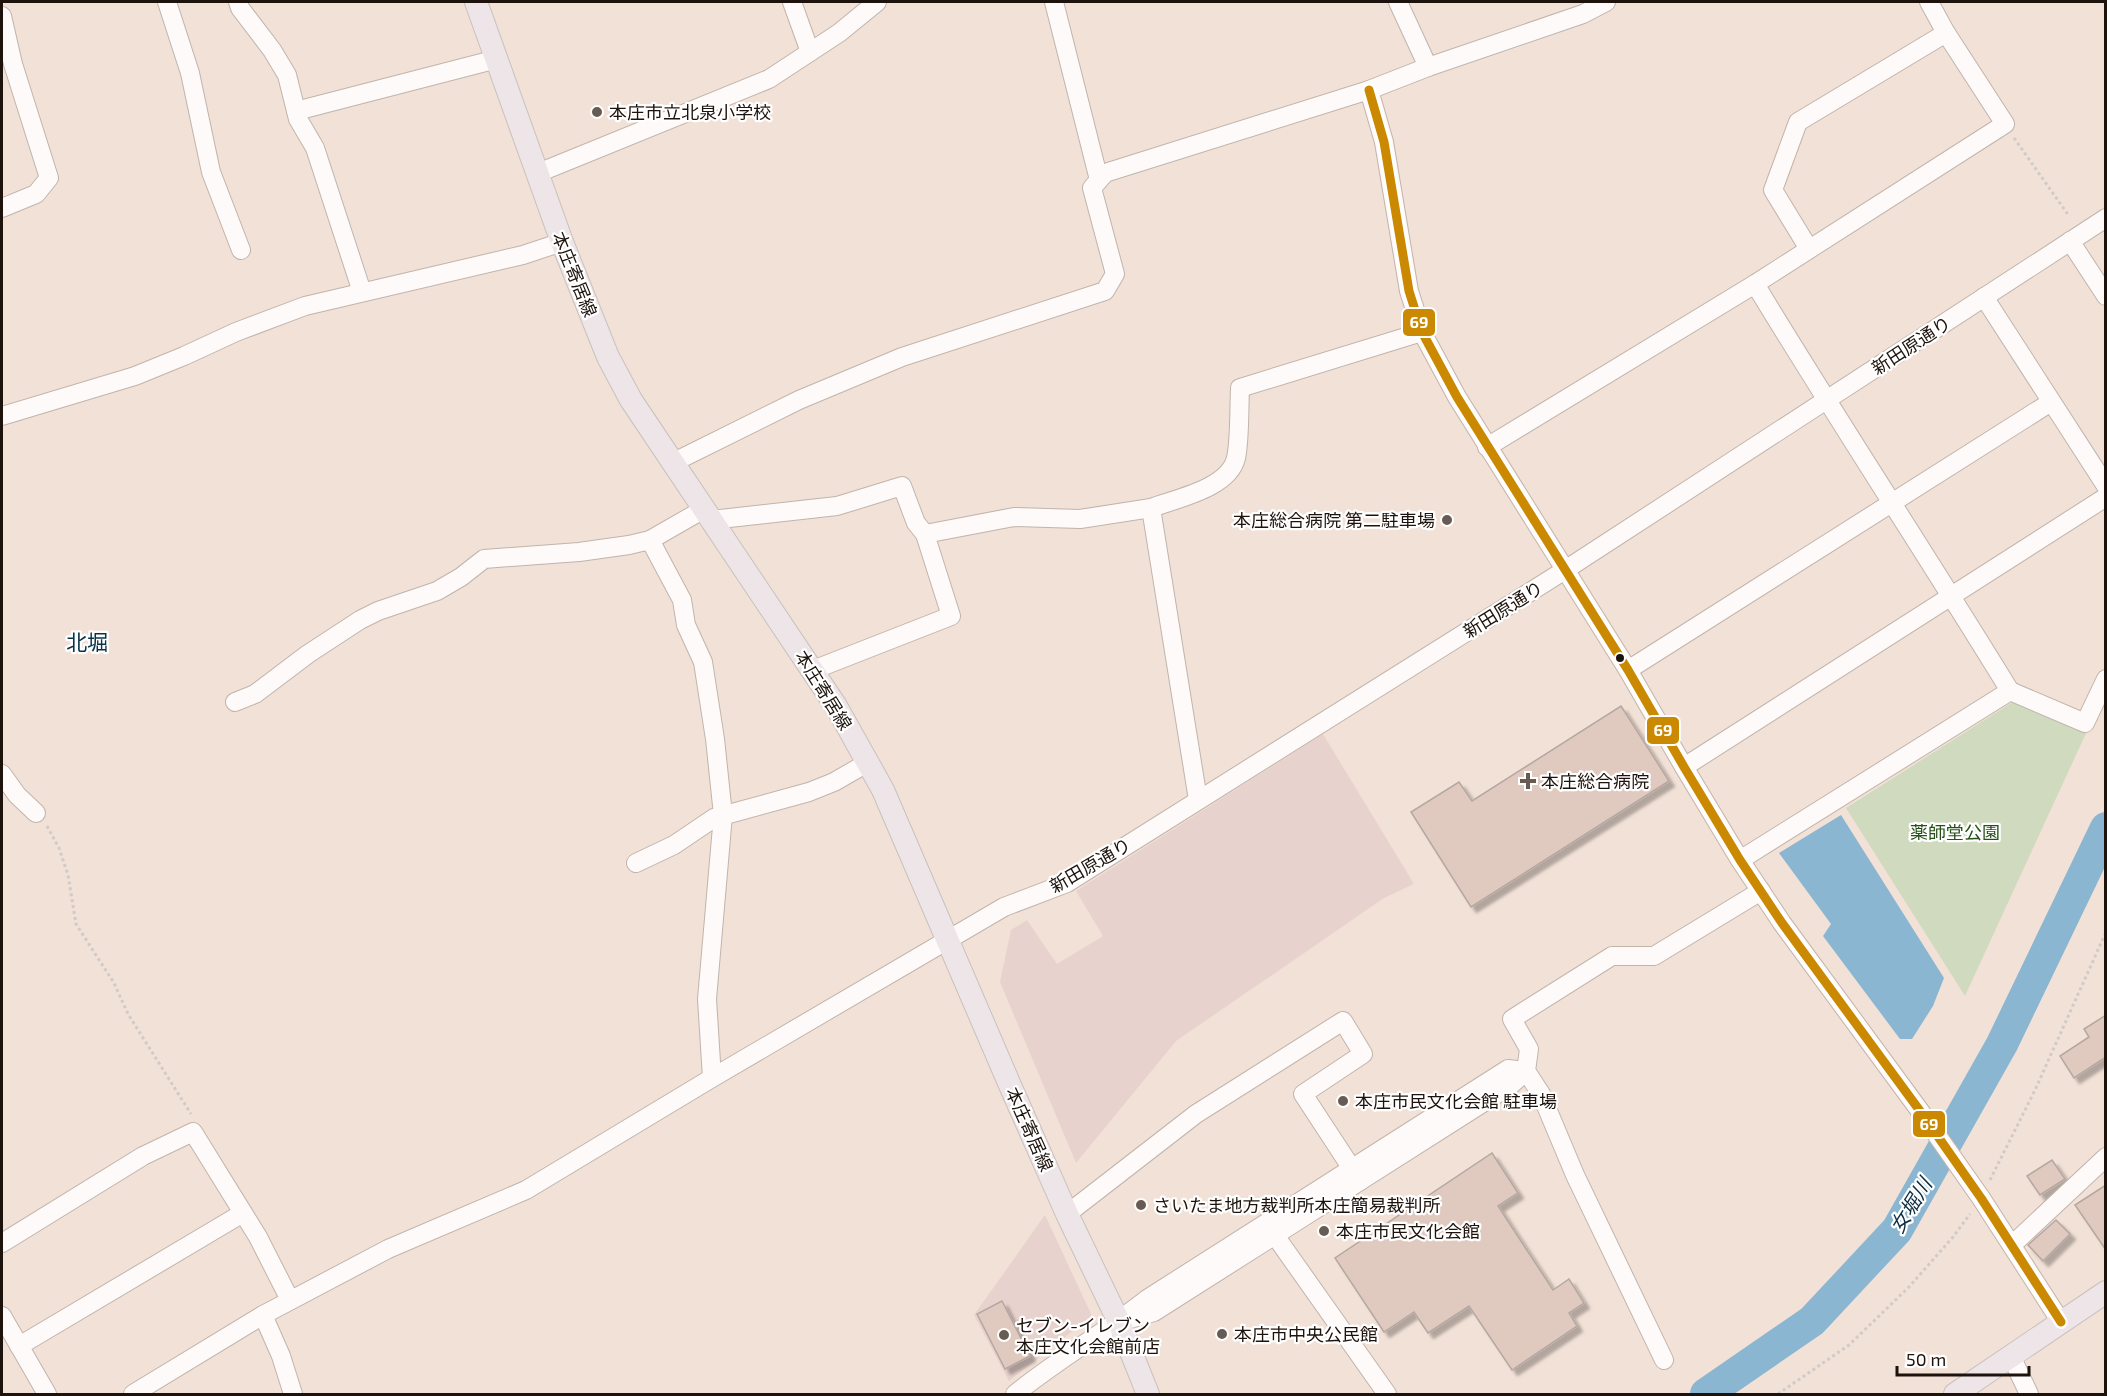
<svg xmlns="http://www.w3.org/2000/svg" width="2107" height="1396" font-family="'Exo 2','Noto Sans JP',sans-serif">
  <defs>
    <filter id="shadow"><feDropShadow dx="5.5" dy="5.5" stdDeviation="1.5" flood-color="#0004"/></filter>
  </defs>
  <rect width="100%" height="100%" fill="#f2e1d6"/>
  <g fill="#e8d2cd">
    <path d="M1323 734 1414 884 1384 898 1176 1041 1076 1163 1000 982 1011 930 1027 920 1057 964 1103 936 1076 891Z"/>
    <path d="M1045 1215 1092 1316 1009 1381 974 1315Z"/>
  </g>
  <path fill="#cfdabe" d="M2016 700 2087 731 1965 996 1846 808Z"/>
  <path fill="#8bb6d2" d="M1841 815 1944 978 1933 1006 1912 1039H1900L1823 936 1831 924 1779 853Z"/>
  <g fill="none" stroke-linecap="round" stroke-linejoin="round">
    <path stroke="#8bb6d2" stroke-width="32" d="M1706 1394 1812 1321 1897 1230 2002 1044 2106 828"/>
  </g>
  <g fill="#e0cabf" stroke="#b5a7a1" stroke-width="1.5" filter="url(#shadow)">
    <path d="M1621 706 1669 781 1471 907 1411 812 1459 782 1472 801Z"/>
    <path d="M2106 1015V1057L2074 1078 2060 1056 2089 1037 2084 1029Z"/>
    <path d="M1492 1153 1518 1193 1498 1206 1553 1290 1569 1279 1584 1303 1569 1313 1577 1326 1512 1370 1469 1306 1428 1333 1414 1312 1384 1332 1335 1258Z"/>
    <path d="M2052 1160 2065 1179 2040 1195 2027 1176Z"/>
    <path d="M2106 1185V1250L2075 1205Z"/>
    <path d="M2056 1220 2070 1234 2043 1261 2028 1245Z"/>
    <path d="M1002 1301 1030 1356 1005 1369 977 1314Z"/>
  </g>
  <g fill="none" stroke-linecap="round" stroke-linejoin="round">
    <g stroke="#c1b4ab" stroke-width="20">
      <g id="minor">
        <path d="M167 2 190 73 211 172 241 250"/>
        <path d="M238 2 240 8 272 50 287 75 298 119 315 148 362 292"/>
        <path d="M792 2 810 52"/>
        <path d="M1054 2 1099 180"/>
        <path d="M1398 2 1428 67"/>
        <path d="M2 16 13 64 49 178 36 194 2 208"/>
        <path d="M1369 90 1384 142 1409 291 1422 332 1457 397 1628 670 1684 767 1740 860 1782 923 1920 1111 1981 1198 2061 1322"/>
        <path d="M296 111 497 59"/>
        <path d="M538 173 769 79 839 33 877 2"/>
        <path d="M2070 241 2106 296"/>
        <path d="M1809 249 1773 190 1798 122 1946 33"/>
        <path d="M1984 297 2106 486"/>
        <path d="M2 416 135 376 184 356 236 332 305 306 523 255 562 242"/>
        <path d="M1487 447 1755 284 2005 124 1946 33 1929 2"/>
        <path d="M672 463 799 400 902 357 1105 291 1115 274 1092 188 1105 173 1369 90 1428 67 1583 14 1606 2"/>
        <path d="M711 520 837 506 902 486 916 523 925 534"/>
        <path d="M650 540 682 600 686 625 703 662 715 739 723 815 707 999 712 1078"/>
        <path d="M813 670 951 616 925 534 1014 517 1080 519 1151 508"/>
        <path d="M1628 670 2051 402"/>
        <path d="M2010 691 2085 723 2106 679"/>
        <path d="M235 702 255 694 308 654 360 620 378 611 437 591 461 577 484 559 579 552 629 545 650 540 704 509"/>
        <path d="M1684 767 2106 497"/>
        <path d="M2 774 17 795 36 813"/>
        <path d="M1198 800 1151 508C1178 498 1229 488 1236 458 1240 440 1239 407 1240 388L1422 332"/>
        <path d="M1740 860 2010 691C1926 554 1838 421 1755 284"/>
        <path d="M636 863 674 845 714 818 809 792 834 782 867 763"/>
        <path d="M1067 1214 1196 1114 1343 1021 1363 1054 1303 1094 1360 1181"/>
        <path d="M1269 1227 1387 1394"/>
        <path d="M2 1243 143 1156 193 1132 258 1237 290 1300"/>
        <path d="M2012 1245 2106 1157"/>
        <path d="M263 1315 281 1356 293 1394"/>
        <path d="M2 1316 47 1394"/>
        <path d="M1126 1320 1154 1312 1511 1085 1526 1071"/>
        <path d="M19 1346 243 1213"/>
        <path d="M2011 1356 2029 1394"/>
        <path d="M1664 1360 1575 1175 1541 1094 1526 1071 1529 1049 1512 1019 1612 956H1654L1761 891"/>
        <path d="M133 1394 263 1315 388 1249 526 1190 712 1078 1004 907 1067 883 1565 570 2106 218"/>
        <path d="M1015 1394C1057 1360 1104 1333 1147 1299L1508 1069 1526 1071"/>
      </g>
    </g>
    <g stroke="#c9c1bc" stroke-width="24">
      <g id="major">
        <path d="M476 2 562 242 608 357 631 400 836 706 883 790 1009 1083 1067 1214 1119 1322 1148 1394"/>
        <path d="M1955 1394 2106 1292"/>
      </g>
    </g>
    <g stroke="#d0cbc8" stroke-width="3" stroke-dasharray="3 3" stroke-linecap="butt">
      <path d="M2014 138 2069 216"/>
      <path d="M47 826 59 848 68 875 76 924 114 983 128 1014 191 1114"/>
      <path d="M1990 1180 2035 1090 2106 932"/>
      <path d="M1778 1394 1849 1345 1909 1287 1953 1237 1970 1214"/>
    </g>
    <use href="#minor" stroke="#fdfaf9" stroke-width="18"/>
    <use href="#major" stroke="#eee5e8" stroke-width="22"/>
    <g stroke="#fff" stroke-width="14">
      <path id="bus-1" d="M1369 90 1384 142 1409 291 1422 332 1457 397 1628 670 1684 767 1740 860 1782 923 1920 1111 1981 1198 2061 1322"/>
    </g>
    <use href="#bus-1" stroke="#cb8902" stroke-width="9"/>
  </g>
  <g fill="#685b53" stroke="#fff" stroke-width="2">
    <circle cx="597" cy="112" r="6"/>
    <circle cx="1447" cy="520" r="6"/>
    <path d="M1525 772h6v6h6v6h-6v6h-6v-6h-6v-6h6z"/>
    <circle cx="1343" cy="1101" r="6"/>
    <circle cx="1141" cy="1205" r="6"/>
    <circle cx="1324" cy="1231" r="6"/>
    <circle cx="1222" cy="1334" r="6"/>
    <circle cx="1004" cy="1335" r="6"/>
  </g>
  <circle fill="#1d130c" stroke="#fff" stroke-width="2" cx="1620" cy="658" r="5"/>
  <g text-anchor="middle" dominant-baseline="central" stroke-width="4.5" stroke-linejoin="round" paint-order="stroke">
    <g font-size="18" fill="#1d130c" stroke="#fff" text-anchor="start">
      <text x="609" y="112">本庄市立北泉小学校</text>
      <text x="1435" y="520" text-anchor="end">本庄総合病院 第二駐車場</text>
      <text x="1541" y="781">本庄総合病院</text>
      <text x="1355" y="1101">本庄市民文化会館 駐車場</text>
      <text x="1153" y="1205">さいたま地方裁判所本庄簡易裁判所</text>
      <text x="1336" y="1231">本庄市民文化会館</text>
      <text x="1016" y="1325">セブン-イレブン<tspan x="1016" dy="21">本庄文化会館前店</tspan></text>
      <text x="1234" y="1334">本庄市中央公民館</text>
    </g>
    <g font-size="18" fill="#1d130c" stroke="#fff">
      <text transform="translate(575 274) rotate(68)">本庄寄居線</text>
      <text transform="translate(1911 345) rotate(-33)">新田原通り</text>
      <text transform="translate(1503 609) rotate(-32)">新田原通り</text>
      <text transform="translate(824 690) rotate(58)">本庄寄居線</text>
      <text transform="translate(1090 865) rotate(-30)">新田原通り</text>
      <text transform="translate(1030 1129) rotate(66)">本庄寄居線</text>
    </g>
    <g font-size="18" fill="#245116" stroke="#fff">
      <text x="1955" y="832">薬師堂公園</text>
    </g>
    <g font-size="20" font-style="italic" fill="#0e2d40" stroke="#fff">
      <text transform="translate(1910 1205) rotate(-58)">女堀川</text>
    </g>
    <g font-size="21" fill="#073248" stroke="#fff">
      <text x="87" y="641">北堀</text>
    </g>
  </g>
  <g stroke="#fff" stroke-width="2">
    <rect x="1402" y="308" width="34" height="29" rx="6" fill="#cb8902"/>
    <rect x="1646" y="716" width="34" height="29" rx="6" fill="#cb8902"/>
    <rect x="1912" y="1110" width="34" height="28" rx="6" fill="#cb8902"/>
  </g>
  <g font-size="16" text-anchor="middle" font-weight="bold" fill="#fff">
    <text x="1419" y="328">69</text>
    <text x="1663" y="736">69</text>
    <text x="1929" y="1130">69</text>
  </g>
  <rect width="2107" height="1396" fill="none" stroke="#1d130c" stroke-width="6"/>
  <path d="M1897 1366v9h132v-9" fill="none" stroke="#1d130c" stroke-width="3"/>
  <text x="1906" y="1366" font-size="18" fill="#1d130c" stroke="#ffffff" stroke-width="4.5" paint-order="stroke">50 m</text>
</svg>
